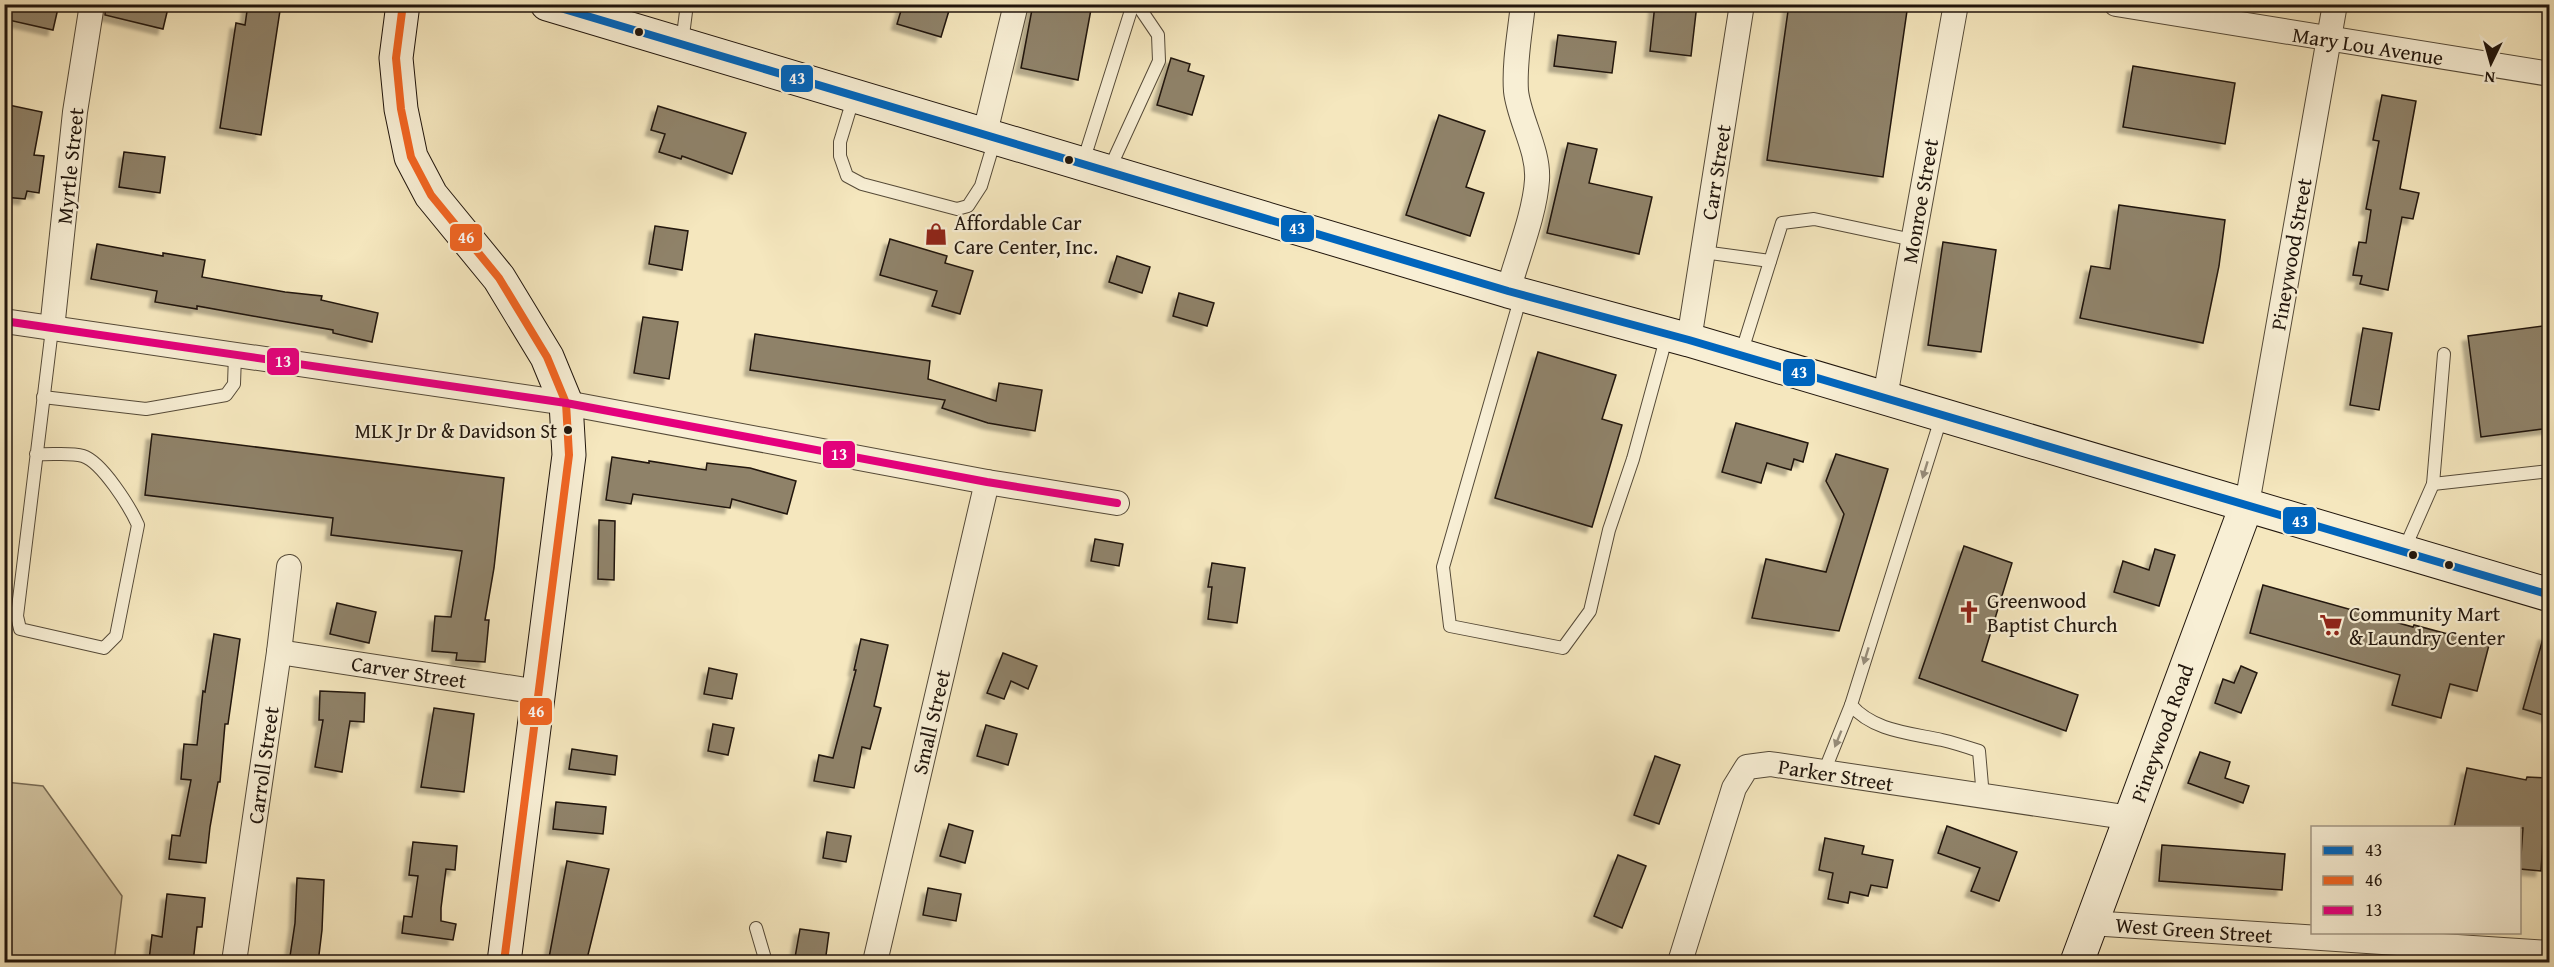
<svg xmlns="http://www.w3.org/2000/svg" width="2554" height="967" font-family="'Gentium Book Plus',serif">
  <defs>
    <filter id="shadow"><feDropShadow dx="-5.5" dy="5.5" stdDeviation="1.5" flood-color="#0004"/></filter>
  </defs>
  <rect width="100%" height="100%" fill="#f5e7be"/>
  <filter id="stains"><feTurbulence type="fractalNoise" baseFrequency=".00333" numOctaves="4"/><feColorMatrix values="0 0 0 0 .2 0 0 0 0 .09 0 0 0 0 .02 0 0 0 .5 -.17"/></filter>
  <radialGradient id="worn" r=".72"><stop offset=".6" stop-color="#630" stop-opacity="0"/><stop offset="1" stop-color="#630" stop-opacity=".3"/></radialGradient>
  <path fill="#d1c3a0" stroke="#786c56" stroke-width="1.5" d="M5 782 43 786 122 896 114 962H5Z"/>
  <g fill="#8f8269" stroke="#20150c" stroke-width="1.5" filter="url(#shadow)">
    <path d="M4 4H59L53 30 4 19Z"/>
    <path d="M106 4H169L163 29 105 15Z"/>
    <path d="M248 4H281L261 135 220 128 236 23 245 25Z"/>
    <path d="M903 4H951L941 37 897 24Z"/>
    <path d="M1033 4H1092L1078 80 1021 68Z"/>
    <path d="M1655 4H1697L1691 56 1650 51Z"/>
    <path d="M1789 4H1908L1883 177 1767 160Z"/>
    <path d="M1558 35 1616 42 1612 73 1554 66Z"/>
    <path d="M1171 58 1190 64 1188 71 1204 76 1192 115 1157 105Z"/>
    <path d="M2133 66 2235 83 2225 144 2123 127Z"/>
    <path d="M2382 95 2416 101 2400 189 2419 193 2413 219 2402 217 2388 290 2360 284 2362 276 2353 275 2359 242 2366 243 2371 210 2366 209 2379 141 2373 140Z"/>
    <path d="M4 104 42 112 34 155 44 156 39 193 27 191 25 199 4 197Z"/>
    <path d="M658 106 746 133 732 174 682 156 681 159 659 152 665 134 651 130Z"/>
    <path d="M1439 115 1485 131 1466 187 1484 193 1470 236 1406 215Z"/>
    <path d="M1568 143 1597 149 1589 183 1652 197 1639 254 1547 233Z"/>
    <path d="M124 152 165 157 160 193 119 187Z"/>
    <path d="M2119 205 2225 220 2219 266 2203 343 2080 318 2091 266 2110 269Z"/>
    <path d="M655 226 688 231 682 270 649 264Z"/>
    <path d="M890 239 947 256 945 263 973 271 960 314 932 306 937 291 880 275Z"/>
    <path d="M1943 242 1996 250 1981 352 1928 345Z"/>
    <path d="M97 244 163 256V253L205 260 202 277 285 292 322 296 321 300 378 313 372 342 333 333V330L281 321 197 306V309L155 302 157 291 91 279Z"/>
    <path d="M1117 256 1150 267 1142 293 1109 282Z"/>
    <path d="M1179 293 1214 303 1207 326 1173 316Z"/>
    <path d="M643 317 678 322 669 379 634 373Z"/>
    <path d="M2550 325V428L2481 437 2468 336Z"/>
    <path d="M2363 328 2392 333 2379 410 2350 405Z"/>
    <path d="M755 334 930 361 928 379 996 401 999 383 1042 390 1035 431 988 423 942 408 945 400 750 370Z"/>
    <path d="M1538 352 1616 375 1602 419 1622 425 1592 527 1495 498Z"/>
    <path d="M1736 423 1808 443 1803 462 1794 459 1791 470 1767 463 1761 483 1722 472Z"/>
    <path d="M152 434 504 478 494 568 485 620H489L485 662 456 660 457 653 432 651 435 616 451 617 462 551 331 535 333 518 145 495Z"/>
    <path d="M1836 454 1888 469 1839 631 1752 618 1766 559 1826 572 1844 514 1826 481Z"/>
    <path d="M612 457 649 463V461L706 470 707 463 750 468 796 481 787 514 732 499 730 508 633 494 631 504 606 500Z"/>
    <path d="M599 520 615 521 614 580 598 579Z"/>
    <path d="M1095 539 1123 544 1119 566 1091 561Z"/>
    <path d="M1964 546 2012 563 1982 661 2078 695 2066 731 1919 678Z"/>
    <path d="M2155 549 2175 555 2159 606 2114 592 2123 561 2149 570Z"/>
    <path d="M1212 563 1245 568 1237 623 1208 619 1212 587H1208Z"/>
    <path d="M2263 585 2413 627 2414 625 2489 645 2477 691 2450 684 2441 718 2392 705 2400 675 2250 633Z"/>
    <path d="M337 603 376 612 369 643 330 634Z"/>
    <path d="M214 634 240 639 228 724H225L220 782H218L210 827 206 863 169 859 172 835 180 836 191 780 181 779 184 744 197 745 203 691 205 692Z"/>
    <path d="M2544 635 2550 636V717L2523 709Z"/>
    <path d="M861 639 888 645 874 706 881 708 870 749 862 747 854 788 814 781 819 755 833 758 856 670H854Z"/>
    <path d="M1003 653 1037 666 1028 689 1011 681 1004 699 987 693Z"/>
    <path d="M2241 666 2257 673 2241 713 2215 703 2223 679 2234 683Z"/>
    <path d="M709 668 737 674 732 699 704 694Z"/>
    <path d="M320 691 365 693 364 722 350 721 342 772 315 767 323 720H319Z"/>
    <path d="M434 708 474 714 464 792 421 787Z"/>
    <path d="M713 724 734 728 728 755 708 751Z"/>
    <path d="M986 725 1017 734 1008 765 977 756Z"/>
    <path d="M572 749 617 756 615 775 569 769Z"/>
    <path d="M2200 752 2230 762 2225 778 2249 786 2243 803 2188 783Z"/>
    <path d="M1655 756 1680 765 1659 824 1634 815Z"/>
    <path d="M2467 768 2526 780 2527 777 2547 778 2541 871 2520 869 2523 828H2454Z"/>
    <path d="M556 802 606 807 603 834 553 829Z"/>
    <path d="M949 824 973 831 965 863 940 856Z"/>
    <path d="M1947 826 2017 852 1999 901 1971 891 1980 868 1938 853Z"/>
    <path d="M827 832 851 836 846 862 823 858Z"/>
    <path d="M1825 838 1864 846 1862 854 1893 860 1887 888 1871 885 1868 896 1850 892 1848 903 1828 899 1833 873 1819 870Z"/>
    <path d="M413 842 457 846 455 870 446 869 441 908V921L456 924 453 940 402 933 404 916 412 917 418 876 409 875Z"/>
    <path d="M2162 845 2285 854 2282 890 2159 881Z"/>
    <path d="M1618 855 1646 866 1622 928 1594 916Z"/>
    <path d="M567 861 609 869 586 963H548Z"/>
    <path d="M297 878 324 880 322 930 318 963H289L295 923Z"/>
    <path d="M928 888 961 894 956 921 923 915Z"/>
    <path d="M167 894 205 898 202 927H197L193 963 149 960 152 935 162 937Z"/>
    <path d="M800 929 829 933 825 963H794Z"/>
  </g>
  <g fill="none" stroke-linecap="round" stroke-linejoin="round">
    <g stroke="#554a38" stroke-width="14">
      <g id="lane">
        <path d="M682 43 687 4"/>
        <path d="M854 96 840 142V156L847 176 862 184 957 209 968 206 981 186 995 139"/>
        <path d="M1083 162 1133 4"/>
        <path d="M1109 170 1159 61 1158 35 1137 4"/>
        <path d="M1703 252 1770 261"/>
        <path d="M1521 296 1443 567 1450 626 1563 648 1590 611 1609 530 1633 459 1667 335"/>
        <path d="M1741 354 1782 223 1814 219 1913 240"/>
        <path d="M43 397 146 409 226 395 234 384 235 355"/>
        <path d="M1942 415 1851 705C1873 731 1910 733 1942 740 1955 743 1967 747 1979 751L1983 797"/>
        <path d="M36 454C51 455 70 452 83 456 102 462 130 507 138 525L116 636 104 648 20 629 17 616 52 329"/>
        <path d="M2433 484 2550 471"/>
        <path d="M2404 550 2433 484 2444 354"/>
        <path d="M1824 772 1851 705"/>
        <path d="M756 928 766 962"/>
      </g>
    </g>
    <g stroke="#554a38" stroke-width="26">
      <g id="street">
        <path d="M2116 4 2550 74"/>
        <path d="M985 133 1016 4"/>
        <path d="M1508 291C1517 258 1535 213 1537 180 1539 150 1519 119 1516 91 1514 63 1520 33 1523 4"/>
        <path d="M4 321 566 403 987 482 1117 503"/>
        <path d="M52 329 75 112 92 4"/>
        <path d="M1689 340 1742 4"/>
        <path d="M1885 397 1956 4"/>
        <path d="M2247 504 2335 4"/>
        <path d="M279 652 539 692"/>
        <path d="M2090 923 2550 953"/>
        <path d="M234 962 279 652 289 567"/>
        <path d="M875 962 987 482"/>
        <path d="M1680 962 1734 788 1747 767 1770 764 2131 818"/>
      </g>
    </g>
    <g stroke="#20150c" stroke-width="35">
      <g id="secondary">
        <path d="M403 4 396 58 401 109 411 157 431 195 499 278 547 357 566 403 569 455 504 962"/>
        <path d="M547 4 1508 291 1689 340 2550 595"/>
        <path d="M2077 962 2247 504"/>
      </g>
    </g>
    <use href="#lane" stroke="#f8efd5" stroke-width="12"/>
    <use href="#street" stroke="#f8efd5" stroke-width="24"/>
    <use href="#secondary" stroke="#f8efd5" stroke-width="33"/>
    <g stroke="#f8efd5" stroke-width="12">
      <path id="bus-1" d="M547 4 1508 291 1689 340 2550 595"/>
    </g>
    <g stroke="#f8efd5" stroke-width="12">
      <path id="bus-2" d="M403 4 396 58 401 109 411 157 431 195 499 278 547 357 566 403 569 455 504 962"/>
    </g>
    <g stroke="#f8efd5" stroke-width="12">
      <path id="bus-3" d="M4 321 566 403 987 482 1117 503"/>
    </g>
    <use href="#bus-1" stroke="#0065bd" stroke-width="8"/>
    <use href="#bus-2" stroke="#f26522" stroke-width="8"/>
    <use href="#bus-3" stroke="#e5007d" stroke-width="8"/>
  </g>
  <defs><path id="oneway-solid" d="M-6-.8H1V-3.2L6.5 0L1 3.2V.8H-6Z" transform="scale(1.5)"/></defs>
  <g fill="#978d7b">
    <use href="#oneway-solid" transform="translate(1925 470) rotate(107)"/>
    <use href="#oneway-solid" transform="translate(1866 656) rotate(107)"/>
    <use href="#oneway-solid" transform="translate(1838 739) rotate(112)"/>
  </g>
  <defs>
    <g id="shop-bare" transform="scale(1.8)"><path d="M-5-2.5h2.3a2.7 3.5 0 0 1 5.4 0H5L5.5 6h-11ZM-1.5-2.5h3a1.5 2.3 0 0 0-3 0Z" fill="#8f2418" stroke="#f8efd5" stroke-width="2.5" paint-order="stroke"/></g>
    <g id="church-bare" transform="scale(1.8)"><path d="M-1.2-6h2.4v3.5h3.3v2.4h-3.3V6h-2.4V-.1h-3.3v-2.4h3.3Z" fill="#8f2418" stroke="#f8efd5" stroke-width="2.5" paint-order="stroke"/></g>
    <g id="supermarket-bare" transform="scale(1.8)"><path d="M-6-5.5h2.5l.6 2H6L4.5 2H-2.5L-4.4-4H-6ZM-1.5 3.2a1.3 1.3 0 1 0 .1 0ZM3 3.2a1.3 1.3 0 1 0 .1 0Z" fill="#8f2418" stroke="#f8efd5" stroke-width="2.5" paint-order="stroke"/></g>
  </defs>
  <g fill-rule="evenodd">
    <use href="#shop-bare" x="936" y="234"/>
    <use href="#church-bare" x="1969" y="612"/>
    <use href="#supermarket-bare" x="2331" y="625"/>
  </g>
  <g fill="#20150c" stroke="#f8efd5" stroke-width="2">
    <circle cx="639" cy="32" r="5"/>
    <circle cx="1069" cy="160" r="5"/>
    <circle cx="568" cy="430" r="5"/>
    <circle cx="2413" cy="555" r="5"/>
    <circle cx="2449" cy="565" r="5"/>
  </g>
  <g text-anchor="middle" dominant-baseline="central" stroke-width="4.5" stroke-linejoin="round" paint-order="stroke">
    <g font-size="20" fill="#20150c" stroke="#f8efd5" text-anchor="end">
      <text x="557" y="430">MLK Jr Dr &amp; Davidson St</text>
    </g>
    <g font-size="21" fill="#20150c" stroke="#f8efd5">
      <text transform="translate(2368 46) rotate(9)">Mary Lou Avenue</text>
      <text transform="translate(70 166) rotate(-84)">Myrtle Street</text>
      <text transform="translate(1716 172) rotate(-81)">Carr Street</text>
      <text transform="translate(1920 201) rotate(-80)">Monroe Street</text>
      <text transform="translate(2291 254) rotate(-80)">Pineywood Street</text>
      <text transform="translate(409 672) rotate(9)">Carver Street</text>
      <text transform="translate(931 722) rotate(-77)">Small Street</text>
      <text transform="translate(2162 733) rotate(-70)">Pineywood Road</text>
      <text transform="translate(263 765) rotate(-82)">Carroll Street</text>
      <text transform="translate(1836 775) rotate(9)">Parker Street</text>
      <text transform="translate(2194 930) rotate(4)">West Green Street</text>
    </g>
    <g font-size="21" fill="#20150c" stroke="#f8efd5" text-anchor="start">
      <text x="954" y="222">Affordable Car<tspan x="954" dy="24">Care Center, Inc.</tspan></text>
      <text x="1987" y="600">Greenwood<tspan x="1987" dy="24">Baptist Church</tspan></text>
      <text x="2349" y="613">Community Mart<tspan x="2349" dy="24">&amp; Laundry Center</tspan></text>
    </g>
  </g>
  <g stroke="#f8efd5" stroke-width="2">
    <rect x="780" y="64" width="34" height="29" rx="6" fill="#0065bd"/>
    <rect x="1280" y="214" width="35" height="29" rx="6" fill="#0065bd"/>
    <rect x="449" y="223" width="34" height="29" rx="6" fill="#f26522"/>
    <rect x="266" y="347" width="34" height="29" rx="6" fill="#e5007d"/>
    <rect x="1782" y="358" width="34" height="29" rx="6" fill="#0065bd"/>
    <rect x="822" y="440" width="34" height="29" rx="6" fill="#e5007d"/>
    <rect x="2282" y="506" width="35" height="29" rx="6" fill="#0065bd"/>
    <rect x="519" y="697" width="34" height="29" rx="6" fill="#f26522"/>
  </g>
  <g font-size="16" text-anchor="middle" font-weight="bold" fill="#fff">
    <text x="797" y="84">43</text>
    <text x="1297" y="234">43</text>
    <text x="466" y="243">46</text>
    <text x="283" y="367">13</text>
    <text x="1799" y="378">43</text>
    <text x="839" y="460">13</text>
    <text x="2300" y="527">43</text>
    <text x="536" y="717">46</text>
  </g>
  <rect width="2554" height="967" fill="none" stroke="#f5e7be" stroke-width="24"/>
  <rect x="6" y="6" width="2542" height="955" fill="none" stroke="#20150c" stroke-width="3"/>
  <rect x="12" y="12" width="2530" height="943" fill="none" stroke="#20150c" stroke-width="1.5"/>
  <rect x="2311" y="826" width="210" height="108" fill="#f8efd5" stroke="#a29885" stroke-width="1.5"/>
  <rect x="2323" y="846" width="30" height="9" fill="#0065bd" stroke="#a29885" stroke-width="1.5"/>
  <text x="2365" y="856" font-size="18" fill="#20150c">43</text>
  <rect x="2323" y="876" width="30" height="9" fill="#f26522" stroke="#a29885" stroke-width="1.5"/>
  <text x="2365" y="886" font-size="18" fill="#20150c">46</text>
  <rect x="2323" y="906" width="30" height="9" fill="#e5007d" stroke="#a29885" stroke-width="1.5"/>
  <text x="2365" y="916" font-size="18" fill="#20150c">13</text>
  <g transform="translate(2491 63) rotate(185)" stroke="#f8efd5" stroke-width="4.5" paint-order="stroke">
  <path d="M0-4.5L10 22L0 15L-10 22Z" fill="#20150c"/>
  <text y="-9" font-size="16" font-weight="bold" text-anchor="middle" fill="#20150c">N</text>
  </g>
  <rect width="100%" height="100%" filter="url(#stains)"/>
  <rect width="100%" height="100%" fill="url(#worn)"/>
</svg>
